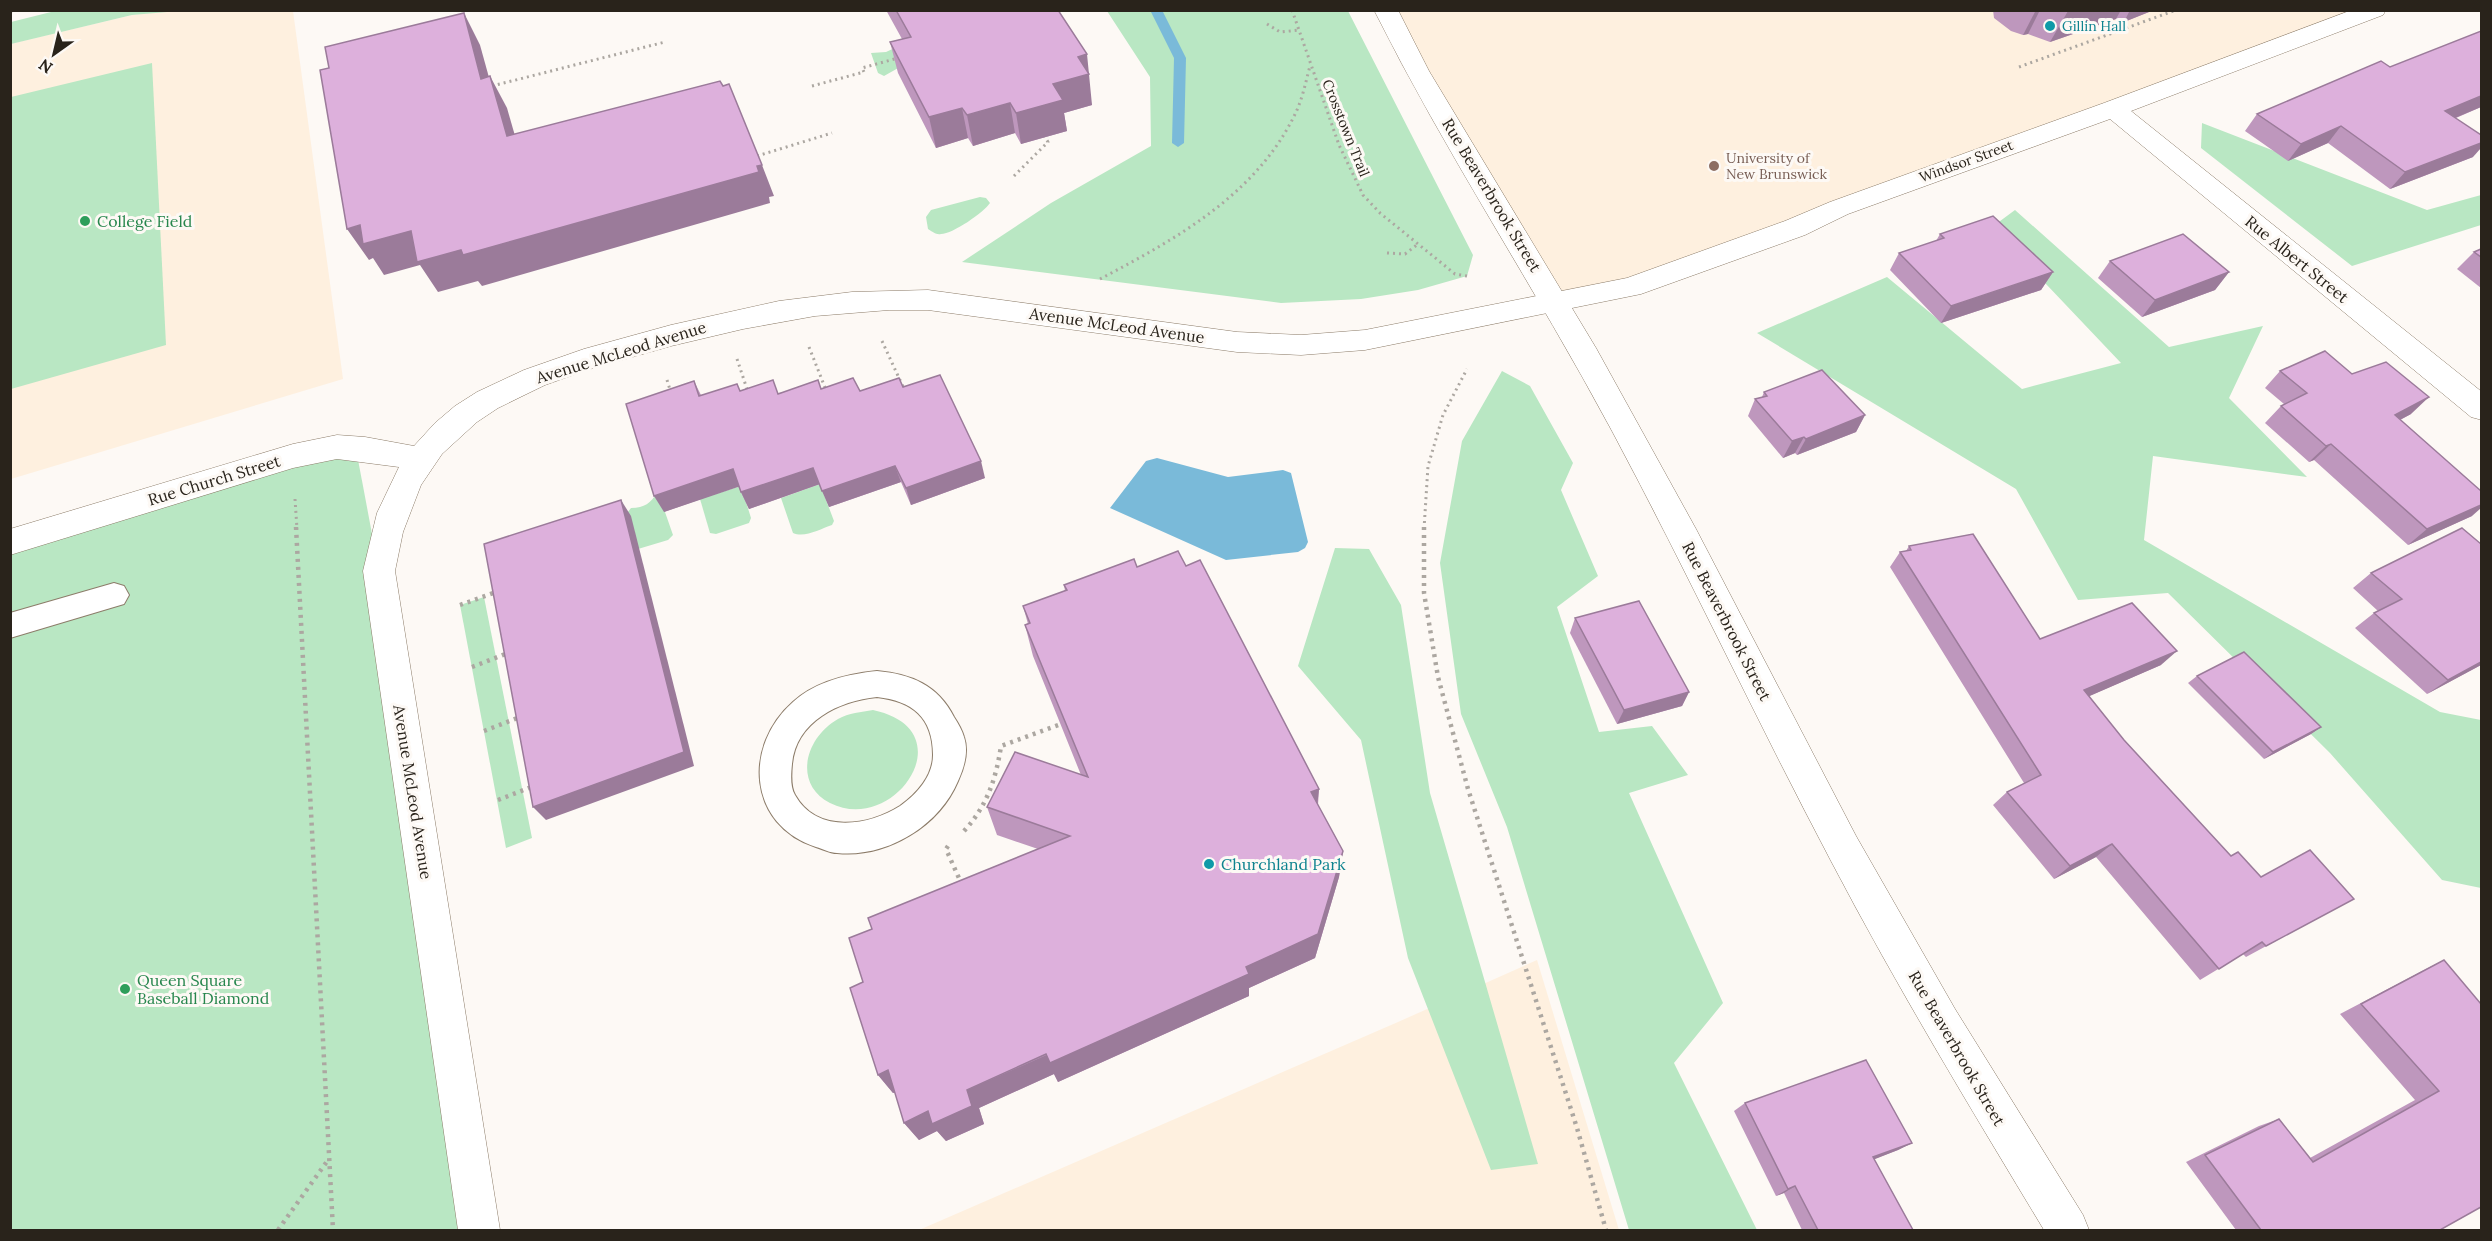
<svg xmlns="http://www.w3.org/2000/svg" width="2492" height="1241" font-family="Lora,serif">
  <rect width="100%" height="100%" fill="#fdf9f5"/>
  <g fill="#fef0df">
    <path d="M179 10 293 11 343 379 11 479 10 44 132 15Z"/>
    <path d="M1386 11H2375L1839 208 1555 302Z"/>
    <path d="M1537 960 1619 1230H919L1398 1022Z"/>
  </g>
  <g fill="#b9e7c3">
    <path d="M59 10H179V11L132 15 11 44V22Z"/>
    <path d="M1107 11H1348L1473 255 1467 276 1418 290 1361 299 1281 303 962 262 1051 203 1151 146 1150 77Z"/>
    <path d="M901 45 900 67 884 76 878 73 871 53 886 52Z"/>
    <path d="M152 63 166 345 11 389V97Z"/>
    <path d="M2202 123 2427 210 2481 195V225L2352 266 2201 148Z"/>
    <path d="M980 197 986 198 990 203C984 212 953 234 941 234 936 235 933 232 928 229L926 217 931 210Z"/>
    <path d="M2015 210 2169 347 2263 326 2229 398 2307 477 2153 456 2144 540 2440 712 2481 720V888L2442 880 2330 753 2168 593 2078 600 2016 489 1757 333 1887 277 2022 389 2121 363 1992 227Z"/>
    <path d="M1502 371 1530 386 1573 463 1561 490 1598 576 1557 607 1599 732 1652 726 1688 775 1629 793 1723 1003 1674 1063 1757 1230H1629L1507 827 1461 714 1440 563 1462 441Z"/>
    <path d="M356 449 379 571 479 1230H11V542Z"/>
    <path d="M820 484 834 521 832 525C820 529 805 538 793 533L781 498Z"/>
    <path d="M741 486 751 518 749 523 716 534 710 533 700 499Z"/>
    <path d="M658 492 673 535 668 540 638 549 627 513 631 508C645 508 650 503 658 492Z"/>
    <path d="M1335 548 1369 549 1401 605 1430 793 1538 1164 1491 1170 1408 958 1361 740 1298 666Z"/>
    <path d="M484 597 532 838 506 848 460 605Z"/>
    <path d="M873 710C967 730 894 836 830 803 792 783 806 737 838 719 849 713 861 712 873 710Z"/>
  </g>
  <path fill="#7abad9" d="M1157 458 1228 477 1283 470 1291 473 1308 542 1305 548 1298 552 1226 560 1110 508 1146 461Z"/>
  <g fill="none" stroke-linecap="round" stroke-linejoin="round">
    <path fill="#7abad9" fill-rule="evenodd" d="M1150 10H1162L1186 58 1184 143 1178 147 1172 143 1174 58Z"/>
    <g stroke="#8c7c69" stroke-width="2">
      <g id="service">
        <path d="M114 583 124 586 129 595 124 604 10 638V613Z"/>
        <path d="M877 671C911 674 938 685 954 717 958 723 962 730 964 737 969 752 964 768 958 781 939 826 887 858 837 853 830 853 823 849 816 847 748 825 743 746 793 702 816 681 848 674 877 671ZM877 697C912 701 933 717 933 755 933 776 917 794 900 806 868 826 817 834 795 795 790 787 791 774 792 764 796 721 839 701 877 697Z"/>
      </g>
    </g>
    <g stroke="#8c7c69" stroke-width="1">
      <path id="minor" d="M2352 10H2386L2383 15 2131 111 2482 392V420L2471 417 2110 119 1848 214 1805 235 1641 294 1365 350 1301 355 1237 352 928 310H889L815 316 743 329 671 346 590 369 545 385 498 408 477 422 442 454 421 485 403 532 395 571 500 1230H458L363 571 377 513 399 467 337 459 293 468 10 555V529L293 444 337 435 365 437 414 446 435 423 455 406 477 392 524 370 584 349 671 325 779 301 852 292 928 290 1237 332 1301 335 1365 330 1627 278 1785 221 1830 202 2104 103Z"/>
    </g>
    <g stroke="#8c7c69" stroke-width="1">
      <path id="tertiary" d="M1374 10H1398L1429 71 1596 348 1696 529 1856 836 1955 1009 2083 1215 2089 1230H2044C1971 1109 1897 987 1831 861 1756 719 1688 573 1612 431 1536 289 1446 154 1374 10Z"/>
    </g>
    <g stroke="#aca7a1" stroke-width="3" stroke-dasharray="2 4" stroke-linecap="butt">
      <path d="M1292 10 1339 145 1363 195 1380 213 1455 274 1467 276"/>
      <path d="M10 12 18 10"/>
      <path d="M1267 24 1280 32 1300 30"/>
      <path d="M2019 67 2176 10"/>
      <path d="M492 86 665 42"/>
      <path d="M812 86 864 72 862 68 898 58"/>
      <path d="M757 156 832 133"/>
      <path d="M1014 176 1048 142 1043 134"/>
      <path d="M1387 253 1405 254 1418 244"/>
      <path d="M1100 279C1178 238 1259 193 1297 110 1303 96 1306 81 1310 66"/>
      <path d="M882 341 905 391"/>
      <path d="M809 347 826 390"/>
      <path d="M737 359 748 392"/>
      <path d="M667 380 671 393"/>
      <path d="M295 499 297 529"/>
      <path d="M1424 529 1428 466 1443 415 1467 369"/>
    </g>
    <g stroke="#aca7a1" stroke-width="4.5" stroke-dasharray="3 5" stroke-linecap="butt">
      <path d="M296 527 333 1230"/>
      <path d="M1424 527V593L1438 677 1468 789 1577 1128 1606 1230"/>
      <path d="M460 605 496 592"/>
      <path d="M472 667 508 653"/>
      <path d="M484 731 520 717"/>
      <path d="M498 800 534 786"/>
      <path d="M964 831C987 806 996 779 1001 746L1061 724"/>
      <path d="M948 846 946 849 962 885"/>
      <path d="M278 1230 328 1160"/>
    </g>
    <use href="#service" fill="#fff" fill-rule="evenodd"/>
    <use href="#minor" fill="#fff" fill-rule="evenodd"/>
    <use href="#tertiary" fill="#fff" fill-rule="evenodd"/>
  </g>
  <g fill="#be97bd">
    <path d="M886 10H1058L1092 105 1064 113 1067 131 1021 144 1015 133 973 146 968 138 936 148 898 73 890 42 902 39Z"/>
    <path d="M1993 10H2154L2124 22 2116 19 2050 42 2028 34 2023 35 2011 31 1994 18Z"/>
    <path d="M2390 67 2481 107 2456 118 2473 157 2390 189 2328 143 2288 161 2245 131 2257 114Z"/>
    <path d="M1940 234 2053 272 2041 290 1941 323 1890 270 1899 253 1936 241Z"/>
    <path d="M2481 249V288L2457 269 2474 252Z"/>
    <path d="M2110 261 2229 272 2215 290 2142 317 2098 278Z"/>
    <path d="M2280 371 2352 374 2411 414 2400 420 2472 516 2408 545 2314 460 2309 462 2265 423 2281 406 2284 404 2265 388Z"/>
    <path d="M694 381 701 395 740 391 778 393 821 389 860 391 903 387 985 478 911 505 901 482 829 507 820 484 749 509 738 486 664 512Z"/>
    <path d="M1764 392 1865 415 1856 432 1797 455 1795 453 1783 458 1748 416 1755 399 1762 397Z"/>
    <path d="M1909 546 2040 639 2161 665 2089 696 2124 740 2231 856 2261 877 2333 910 2246 957 2243 954 2200 980 2096 857 2054 879 1993 805 2007 792 2024 783 1890 567 1900 552 1906 551Z"/>
    <path d="M1186 566 1319 789 1318 805 1343 851 1339 877 1315 958 1249 988V996L1058 1082 1054 1074 979 1108 984 1124 946 1141 937 1131 919 1140 904 1123 895 1093H893L878 1075 863 982 872 929 1038 849 997 835 987 807 1081 775 1033 656 1025 625 1028 624 1023 606 1065 591 1064 585 1137 567Z"/>
    <path d="M2371 573 2481 665 2427 694 2355 628 2374 613 2378 611 2353 588Z"/>
    <path d="M1575 618 1689 692 1682 706 1617 724 1570 633Z"/>
    <path d="M2197 676 2321 727 2311 734 2264 759 2188 683Z"/>
    <path d="M2444 960 2440 1230H2236L2186 1162 2259 1126 2279 1119 2310 1158 2415 1100 2340 1014 2422 971Z"/>
    <path d="M1745 1103 1912 1143 1898 1150 1874 1159 1913 1230H1802L1784 1193 1776 1196 1734 1111Z"/>
  </g>
  <g fill="#9b7b9a">
    <path d="M2036 10H2040L2028 34 2023 35Z"/>
    <path d="M2121 10 2116 19 2050 42 2068 11Z"/>
    <path d="M2130 10H2154L2124 22Z"/>
    <path d="M464 13 480 45 498 110 481 79Z"/>
    <path d="M1087 54 1092 105 1064 113 1067 131 1021 144 1016 113 1053 84 1078 57Z"/>
    <path d="M490 76 507 108 524 167 507 136Z"/>
    <path d="M2481 96V107L2431 128 2445 111Z"/>
    <path d="M1010 103 1015 133 973 146 967 115Z"/>
    <path d="M962 108 968 138 936 148 929 117Z"/>
    <path d="M2341 126 2328 143 2288 161 2301 144Z"/>
    <path d="M2481 143V148L2473 157 2390 189 2405 172Z"/>
    <path d="M762 165 774 196 769 197 770 203 482 286 478 281 438 292 420 265 384 275 373 258 369 260 347 229 360 225 411 231Z"/>
    <path d="M2053 272 2041 290 1941 323 1951 306Z"/>
    <path d="M2229 272 2215 290 2142 317 2155 300Z"/>
    <path d="M2429 397 2411 414 2377 432 2395 415Z"/>
    <path d="M1865 415 1856 432 1797 455 1806 439Z"/>
    <path d="M1804 437 1795 453 1783 458 1792 441Z"/>
    <path d="M2331 444 2314 460 2309 462 2326 446Z"/>
    <path d="M981 461 985 478 911 505 906 488Z"/>
    <path d="M895 466 901 482 829 507 822 491Z"/>
    <path d="M813 468 820 484 749 509 741 492Z"/>
    <path d="M733 469 741 486 664 512 654 496Z"/>
    <path d="M621 500 631 516 694 766 546 820 533 807Z"/>
    <path d="M2481 505V508L2472 516 2408 545 2427 529Z"/>
    <path d="M2177 651 2161 665 2069 705 2084 690Z"/>
    <path d="M2481 662V665L2427 694 2448 680Z"/>
    <path d="M1689 692 1682 706 1617 724 1624 710Z"/>
    <path d="M2321 727 2311 734 2264 759 2273 752Z"/>
    <path d="M1319 789 1316 816 1311 792Z"/>
    <path d="M2112 844 2096 857 2054 879 2070 866Z"/>
    <path d="M1343 851 1339 877 1315 958 1249 988V996L1058 1082 1054 1074 979 1108 984 1124 946 1141 937 1131 919 1140 904 1123 967 1090 1246 967Z"/>
    <path d="M888 1070 903 1089 893 1093 878 1075Z"/>
    <path d="M1912 1143 1898 1150 1860 1165 1873 1157Z"/>
    <path d="M1795 1186 1784 1193 1776 1196 1788 1189Z"/>
  </g>
  <g fill="#ddb0dc" stroke="#9b7b9a" stroke-width="1.5">
    <path d="M896 10H1058L1087 54 1078 57 1089 74 1053 84 1063 100 1016 113 1010 103 967 115 962 108 929 117 890 42 911 37Z"/>
    <path d="M464 13 481 79 490 76 507 136 720 81 723 86 729 84 762 165 757 166 759 172 463 255 461 250 417 262 411 231 363 244 360 225 347 229 320 70 329 68 325 47Z"/>
    <path d="M2481 31V96L2445 111 2481 135V143L2405 172 2341 126 2301 144 2257 114 2381 61 2390 67Z"/>
    <path d="M1993 216 2053 272 1951 306 1899 253 1944 238 1940 234Z"/>
    <path d="M2183 234 2229 272 2155 300 2110 261Z"/>
    <path d="M2481 249V257L2474 252Z"/>
    <path d="M2325 351 2352 374 2386 362 2429 397 2395 415 2481 491V505L2427 529 2331 444 2326 446 2281 406 2307 393 2280 371Z"/>
    <path d="M1822 370 1865 415 1806 439 1804 437 1792 441 1755 399 1767 396 1764 392Z"/>
    <path d="M940 375 981 461 906 488 895 466 822 491 813 468 741 492 733 469 654 496 626 404 694 381 699 396 737 384 740 391 773 380 778 394 818 380 821 389 853 378 860 391 899 378 903 387Z"/>
    <path d="M621 500 684 752 533 807 484 544Z"/>
    <path d="M2462 528 2481 544V662L2448 680 2374 613 2402 599 2371 573Z"/>
    <path d="M1973 534 2040 639 2132 603 2177 651 2084 690 2124 740 2231 856 2238 852 2261 877 2310 850 2354 899 2266 946 2262 942 2219 969 2112 844 2070 866 2007 792 2041 775 1900 552 1911 550 1909 546Z"/>
    <path d="M1178 551 1186 566 1200 560 1319 789 1311 792 1343 851 1318 934 1246 967 1249 974 1050 1063 1046 1054 967 1090 972 1106 932 1124 928 1111 904 1123 888 1070 878 1075 850 988 863 982 849 938 872 929 868 918 1070 836 987 807 1015 752 1088 777 1025 625 1030 623 1023 606 1067 590 1064 585 1134 559 1137 567Z"/>
    <path d="M1639 601 1689 692 1624 710 1575 618Z"/>
    <path d="M2244 652 2321 727 2273 752 2197 676Z"/>
    <path d="M2444 960 2481 1004V1207L2440 1230H2261L2205 1155 2279 1119 2313 1162 2439 1091 2361 1004Z"/>
    <path d="M1866 1060 1912 1143 1873 1157 1913 1230H1818L1795 1186 1788 1189 1745 1103Z"/>
  </g>
  <g fill="#0f9aa8" stroke="#fdf9f5" stroke-width="2">
    <circle cx="2050" cy="26" r="6"/>
    <circle cx="1209" cy="864" r="6"/>
  </g>
  <circle fill="#8d6e63" stroke="#fdf9f5" stroke-width="2" cx="1714" cy="166" r="6"/>
  <g fill="#2e9e5b" stroke="#fdf9f5" stroke-width="2">
    <circle cx="85" cy="221" r="6"/>
    <circle cx="125" cy="989" r="6"/>
  </g>
  <g text-anchor="middle" dominant-baseline="central" stroke-width="6" stroke-linejoin="round" paint-order="stroke">
    <g font-size="14" fill="#0d838f" stroke="#fdf9f5" text-anchor="start">
      <text x="2062" y="26">Gillin Hall</text>
    </g>
    <g font-size="14" fill="#29231b" stroke="#fdf9f5">
      <text transform="translate(1346 128) rotate(68)">Crosstown Trail</text>
      <text transform="translate(1966 161) rotate(-20)">Windsor Street</text>
    </g>
    <g font-size="14" fill="#785e54" stroke="#fdf9f5" text-anchor="start">
      <text x="1726" y="158">University of<tspan x="1726" dy="16">New Brunswick</tspan></text>
    </g>
    <g font-size="16" fill="#29231b" stroke="#fdf9f5">
      <text transform="translate(1492 195) rotate(59)">Rue Beaverbrook Street</text>
      <text transform="translate(2297 259) rotate(39)">Rue Albert Street</text>
      <text transform="translate(1117 325) rotate(8)">Avenue McLeod Avenue</text>
      <text transform="translate(621 352) rotate(-17)">Avenue McLeod Avenue</text>
      <text transform="translate(214 480) rotate(-17)">Rue Church Street</text>
      <text transform="translate(1727 621) rotate(63)">Rue Beaverbrook Street</text>
      <text transform="translate(413 792) rotate(81)">Avenue McLeod Avenue</text>
      <text transform="translate(1957 1048) rotate(60)">Rue Beaverbrook Street</text>
    </g>
    <g font-size="16" fill="#27864d" stroke="#fdf9f5" text-anchor="start">
      <text x="97" y="221">College Field</text>
      <text x="137" y="980">Queen Square<tspan x="137" dy="18">Baseball Diamond</tspan></text>
    </g>
    <g font-size="16" fill="#0d838f" stroke="#fdf9f5" text-anchor="start">
      <text x="1221" y="864">Churchland Park</text>
    </g>
  </g>
  <rect width="2492" height="1241" fill="none" stroke="#29231b" stroke-width="24"/>
  <g transform="translate(54 54) rotate(214)" stroke="#fdf9f5" stroke-width="4.5" paint-order="stroke">
  <path d="M0-4.5L10 22L0 15L-10 22Z" fill="#29231b"/>
  <text y="-9" font-size="16" font-weight="bold" text-anchor="middle" fill="#29231b">N</text>
  </g>
</svg>
